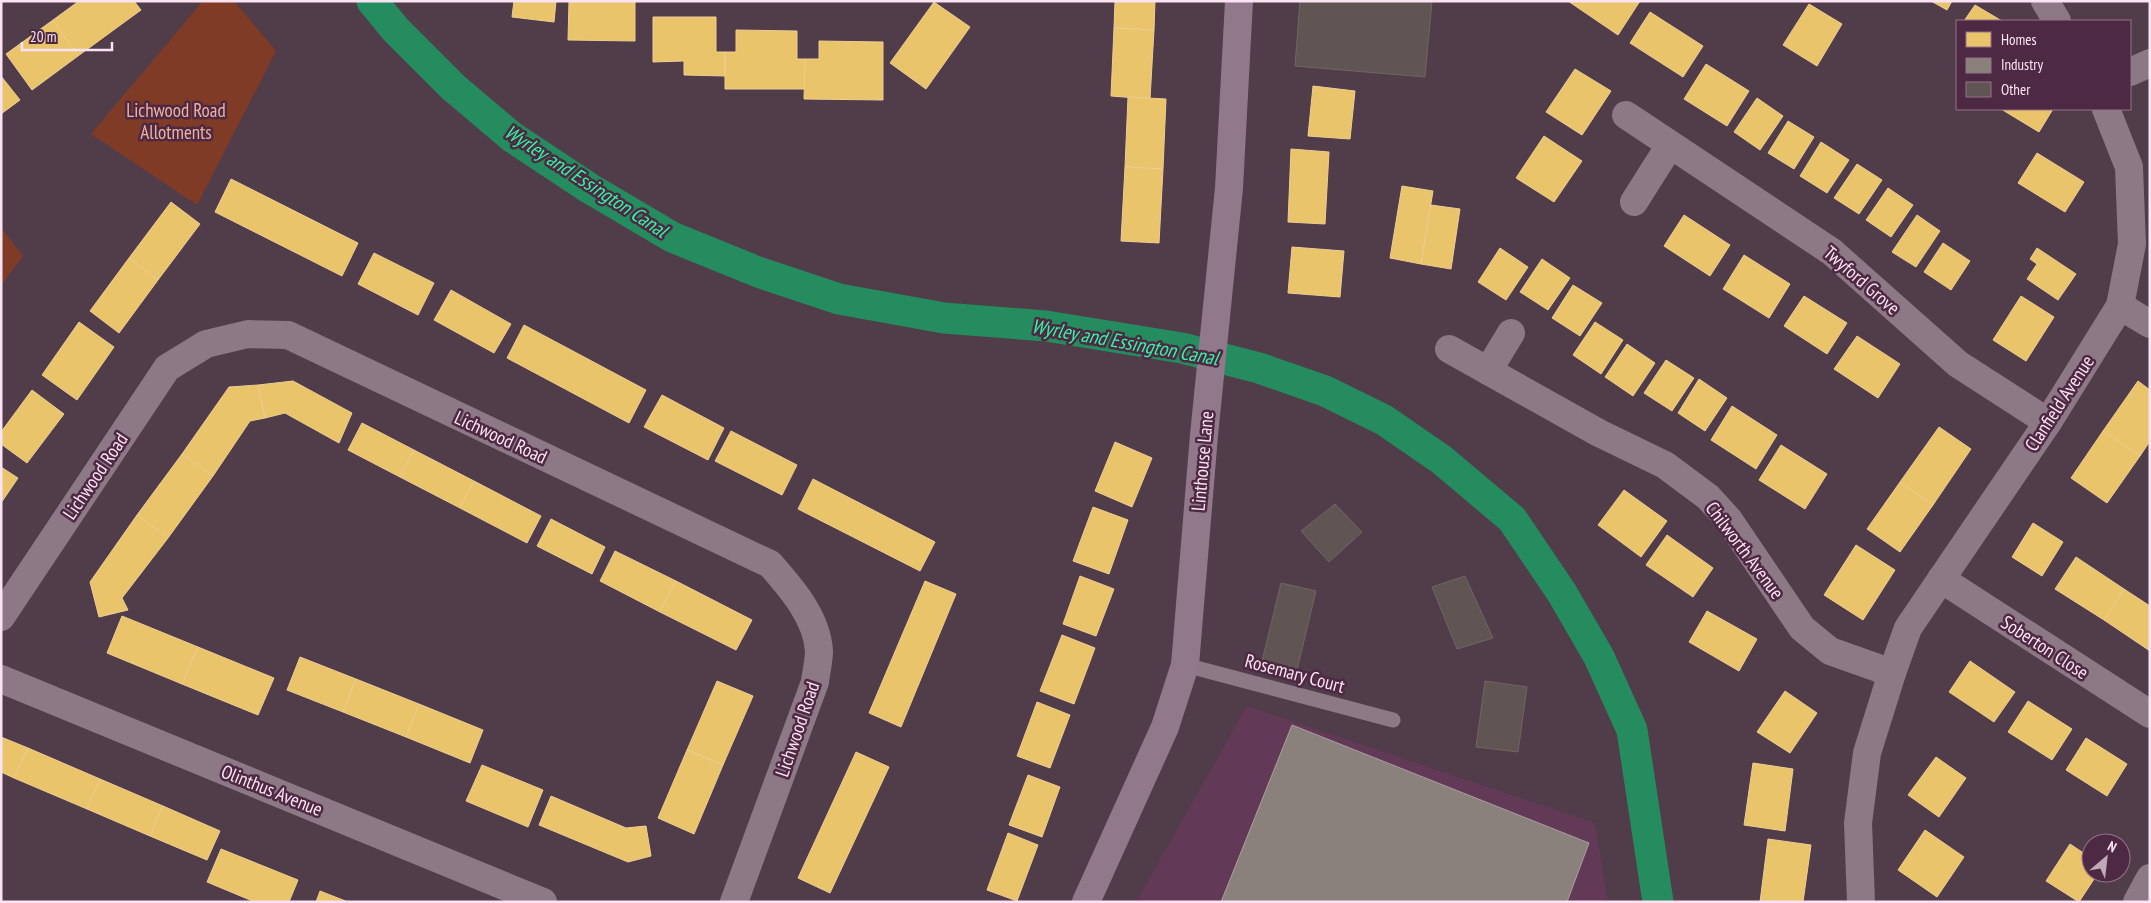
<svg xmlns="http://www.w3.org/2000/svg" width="2151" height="903" font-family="'PT Sans Narrow',sans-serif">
  <rect width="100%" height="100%" fill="#513c4a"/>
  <path fill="#623956" d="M1247 706 1595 823 1608 902H1136Z"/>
  <g fill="#803b27">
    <path d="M203 1H234L276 51 197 205 91 134Z"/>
    <path d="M1 228 23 256 1 285Z"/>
  </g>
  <g fill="#e9c46a" stroke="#efcd93">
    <path d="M79 1H134L141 10 78 56 53 20Z"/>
    <path d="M514 1H556L554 22 512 17Z"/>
    <path d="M569 1 635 2V41L568 40Z"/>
    <path d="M1115 1H1155L1154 30 1114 28Z"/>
    <path d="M1568 1H1640L1618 35Z"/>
    <path d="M1931 1H1952L1947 10Z"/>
    <path d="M934 2 970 27 926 89 890 63Z"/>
    <path d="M1809 4 1842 24 1817 66 1783 45Z"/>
    <path d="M1975 5 2002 21H1964Z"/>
    <path d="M1650 12 1703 46 1683 77 1630 43Z"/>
    <path d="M653 17H716V52H725V76L684 75V61L653 62Z"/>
    <path d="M53 20 78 56 32 90 6 54Z"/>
    <path d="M1114 28 1154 30 1150 99 1111 96Z"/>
    <path d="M736 30 797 31V59H805V89H725V52H736Z"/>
    <path d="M819 41 883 42V100L804 99 805 59H819Z"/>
    <path d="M1706 64 1749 91 1727 126 1684 99Z"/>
    <path d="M1575 69 1611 91 1582 135 1546 112Z"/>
    <path d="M1 76 20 100 1 114Z"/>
    <path d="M1313 86 1355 91 1350 139 1308 136Z"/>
    <path d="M1128 97 1166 99 1163 169 1125 167Z"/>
    <path d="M1757 98 1783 116 1760 150 1734 132Z"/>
    <path d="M2001 109H2053L2039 132Z"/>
    <path d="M1788 121 1814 137 1794 169 1768 153Z"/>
    <path d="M1544 136 1582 161 1554 202 1516 178Z"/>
    <path d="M1821 142 1849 160 1827 193 1800 176Z"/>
    <path d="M1291 149 1329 152 1325 224 1288 222Z"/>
    <path d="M2037 153 2084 182 2065 212 2018 183Z"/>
    <path d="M1857 164 1882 180 1859 214 1834 198Z"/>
    <path d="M1125 167 1163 169 1159 243 1121 241Z"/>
    <path d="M231 179 358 243 342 276 215 212Z"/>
    <path d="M1402 186 1433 191 1421 264 1390 258Z"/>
    <path d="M1888 188 1913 205 1891 237 1866 220Z"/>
    <path d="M171 202 200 224 158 280 129 258Z"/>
    <path d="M1431 205 1460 209 1451 269 1421 264Z"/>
    <path d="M1684 215 1730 245 1710 276 1664 246Z"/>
    <path d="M1917 215 1940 231 1916 267 1892 252Z"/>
    <path d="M1943 243 1970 261 1951 290 1924 272Z"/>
    <path d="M1292 247 1344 251 1340 297 1288 293Z"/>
    <path d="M1500 248 1528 267 1506 300 1478 282Z"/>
    <path d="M2037 248 2076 274 2058 300 2027 279 2037 264 2030 259Z"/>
    <path d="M374 253 434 283 418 315 358 284Z"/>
    <path d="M1744 255 1790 284 1769 318 1723 289Z"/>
    <path d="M129 258 158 280 119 333 90 311Z"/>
    <path d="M1542 259 1570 278 1548 310 1520 292Z"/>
    <path d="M1573 285 1602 303 1580 336 1552 318Z"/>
    <path d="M451 290 511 324 494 353 434 320Z"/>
    <path d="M1804 296 1847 323 1827 354 1784 326Z"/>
    <path d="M2021 296 2054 317 2026 361 1993 340Z"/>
    <path d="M79 322 114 347 77 400 42 375Z"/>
    <path d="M1595 322 1623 340 1601 374 1573 355Z"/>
    <path d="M524 325 646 390 629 423 507 358Z"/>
    <path d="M1857 336 1900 364 1878 398 1834 369Z"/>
    <path d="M1627 344 1655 363 1633 396 1605 377Z"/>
    <path d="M1666 360 1694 378 1672 411 1644 393Z"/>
    <path d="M1699 379 1727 398 1705 431 1678 413Z"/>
    <path d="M293 381 352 413 339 443 285 413 265 418 258 385Z"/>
    <path d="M2138 381 2150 390V441L2140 456 2103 431Z"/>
    <path d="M258 385 265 418 250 421 213 476 182 454 229 387Z"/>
    <path d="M32 390 64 414 27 463 1 444V432Z"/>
    <path d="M662 395 724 428 708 460 644 427Z"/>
    <path d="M1732 406 1777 435 1756 469 1711 440Z"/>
    <path d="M362 423 414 450 400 477 348 450Z"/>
    <path d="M1939 427 1971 449 1933 505 1900 482Z"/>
    <path d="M731 431 797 465 782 495 715 461Z"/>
    <path d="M2103 431 2140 456 2107 503 2071 478Z"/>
    <path d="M1115 442 1152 458 1132 507 1095 491Z"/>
    <path d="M1781 445 1827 474 1805 509 1759 480Z"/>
    <path d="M414 450 474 481 460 508 400 477Z"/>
    <path d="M182 454 213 476 168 538 137 515Z"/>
    <path d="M1 467 18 478 1 503Z"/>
    <path d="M813 479 935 542 920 571 798 509Z"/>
    <path d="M474 481 541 516 527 543 460 508Z"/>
    <path d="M1900 482 1933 505 1900 552 1867 529Z"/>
    <path d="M1624 490 1667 521 1641 557 1598 525Z"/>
    <path d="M1093 507 1128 520 1109 574 1073 561Z"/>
    <path d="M137 515 168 538 122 598 128 610 99 617 90 582Z"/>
    <path d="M551 519 605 547 592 574 537 546Z"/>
    <path d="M2033 523 2063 542 2042 576 2012 557Z"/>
    <path d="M1667 535 1713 568 1693 597 1646 565Z"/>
    <path d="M1856 545 1895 570 1863 620 1824 595Z"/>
    <path d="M615 551 676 581 660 612 600 581Z"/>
    <path d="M2076 557 2124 589 2104 620 2055 589Z"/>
    <path d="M1080 576 1114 589 1096 636 1063 624Z"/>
    <path d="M676 581 752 620 736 650 660 612Z"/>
    <path d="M925 581 956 594 901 727 869 713Z"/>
    <path d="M2124 589 2150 606V651L2104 620Z"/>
    <path d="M1707 611 1757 639 1739 671 1689 642Z"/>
    <path d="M122 616 198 647 182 684 107 653Z"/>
    <path d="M1062 635 1095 648 1074 704 1040 691Z"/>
    <path d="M198 647 274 678 258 715 182 684Z"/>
    <path d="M300 657 356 679 343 712 287 690Z"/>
    <path d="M1970 661 2015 692 1994 722 1949 692Z"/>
    <path d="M356 679 419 704 406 737 343 712Z"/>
    <path d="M717 681 753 696 723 765 687 750Z"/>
    <path d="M1785 691 1817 713 1790 753 1757 732Z"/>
    <path d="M2028 701 2072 729 2052 760 2008 732Z"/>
    <path d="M1037 702 1070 715 1050 768 1017 756Z"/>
    <path d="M419 704 483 730 470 763 406 737Z"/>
    <path d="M1 737 28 748 14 778 1 772Z"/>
    <path d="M2086 738 2127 764 2107 796 2066 770Z"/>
    <path d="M28 748 100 779 87 809 14 778Z"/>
    <path d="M687 750 723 765 694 834 658 818Z"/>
    <path d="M856 752 889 767 830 893 798 878Z"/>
    <path d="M1936 757 1966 778 1939 817 1908 795Z"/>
    <path d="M1753 763 1793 769 1785 831 1744 825Z"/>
    <path d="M482 765 543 790 528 827 466 801Z"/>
    <path d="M1028 775 1060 787 1042 837 1009 825Z"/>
    <path d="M100 779 163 806 150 836 87 809Z"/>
    <path d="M551 796 626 828 646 826 651 856 628 862 539 825Z"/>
    <path d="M163 806 220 831 207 860 150 836Z"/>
    <path d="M1925 830 1964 857 1937 897 1898 870Z"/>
    <path d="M1008 833 1038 845 1017 901 987 890Z"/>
    <path d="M1768 839 1811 845 1803 902H1760Z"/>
    <path d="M2070 844 2091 858V873H2098L2079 902 2046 881Z"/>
    <path d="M221 849 298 880 289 902H255L207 882Z"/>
    <path d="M320 891 348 902H316Z"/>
  </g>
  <path fill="#8a817c" stroke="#ac9ea0" d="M1292 725 1589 843 1567 902H1221Z"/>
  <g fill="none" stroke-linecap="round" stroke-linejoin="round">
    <path stroke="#258c5f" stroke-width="31" d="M372 1 396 30 453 87 512 137 589 188 672 237 758 272 839 299 944 318 1046 326 1182 348 1259 368 1325 391 1384 420 1442 460 1512 519 1562 593 1599 657 1632 730 1658 902"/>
  </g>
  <g fill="#615554" stroke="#706564">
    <path d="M1300 1H1432L1425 77 1295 66Z"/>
    <path d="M1335 504 1362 532 1329 562 1301 531Z"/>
    <path d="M1465 576 1493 638 1457 649 1432 587Z"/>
    <path d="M1281 583 1316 591 1297 670 1262 661Z"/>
    <path d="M1485 681 1527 687 1518 752 1476 747Z"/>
  </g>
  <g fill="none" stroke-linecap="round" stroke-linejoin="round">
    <path stroke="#8d7886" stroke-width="15" d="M1185 665 1393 720"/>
    <g stroke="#8d7886" stroke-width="28">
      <path d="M2045 1 2057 21"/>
      <path d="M2130 72 2150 63"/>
      <path d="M1626 115 1832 252 1958 364 2048 422"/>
      <path d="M1634 202 1670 145"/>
      <path d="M2120 306 2150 324"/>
      <path d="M1449 349 1599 433 1665 465 1708 497 1729 520 1802 628 1830 651 1892 673"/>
      <path d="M1488 371 1511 333"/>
      <path d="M1941 579 2150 714"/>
      <path d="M1 617 167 368 206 344 248 334 288 335 770 564C791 588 817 617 819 651 819 661 816 672 815 682L734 902"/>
      <path d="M1 679 543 902"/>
      <path d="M1861 902 1858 823 1867 753 1892 673 1908 628 2048 422 2120 306 2132 244 2129 167 2106 109"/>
      <path d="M2137 902 2150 878"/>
    </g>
    <path stroke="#92788b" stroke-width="28" d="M1086 902 1165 727 1185 665 1204 435 1229 188 1239 1"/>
  </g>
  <g text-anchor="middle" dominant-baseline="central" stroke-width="5" stroke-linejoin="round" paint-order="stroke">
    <g font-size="19" fill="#eeb39f" stroke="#4e2943">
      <text x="176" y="110">Lichwood Road<tspan x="176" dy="22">Allotments</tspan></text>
    </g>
    <g font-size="19" fill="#fce3f3" stroke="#4e2943">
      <text transform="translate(1862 280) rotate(41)">Twyford Grove</text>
      <text transform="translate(2059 403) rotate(-57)">Clanfield Avenue</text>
      <text transform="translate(501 437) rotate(25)">Lichwood Road</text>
      <text transform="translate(1202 461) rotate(-85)">Linthouse Lane</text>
      <text transform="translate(95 476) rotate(-56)">Lichwood Road</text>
      <text transform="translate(1745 550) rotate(53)">Chilworth Avenue</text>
      <text transform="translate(2045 647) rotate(33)">Soberton Close</text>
      <text transform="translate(1295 673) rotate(15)">Rosemary Court</text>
      <text transform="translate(797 729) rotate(-71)">Lichwood Road</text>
      <text transform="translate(272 790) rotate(22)">Olinthus Avenue</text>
    </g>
    <g font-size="20" font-style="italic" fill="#33f5a3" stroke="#4e2943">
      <text transform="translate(586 181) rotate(33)">Wyrley and Essington Canal</text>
      <text transform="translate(1125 342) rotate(10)">Wyrley and Essington Canal</text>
    </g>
  </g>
  <rect width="2151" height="903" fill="none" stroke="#fce3f3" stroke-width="5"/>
  <rect x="1956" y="20" width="175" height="90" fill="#4e2943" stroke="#947389"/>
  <rect x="1966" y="32" width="25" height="15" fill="#e9c46a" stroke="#947389"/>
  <text x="2001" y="45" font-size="15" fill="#fce3f3">Homes</text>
  <rect x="1966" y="58" width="25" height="15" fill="#8a817c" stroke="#947389"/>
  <text x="2001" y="70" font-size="15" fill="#fce3f3">Industry</text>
  <rect x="1966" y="82" width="25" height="15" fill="#615554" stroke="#947389"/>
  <text x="2001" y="95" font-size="15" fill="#fce3f3">Other</text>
  <g transform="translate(2106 858) rotate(28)"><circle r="24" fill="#4e2943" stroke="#947389"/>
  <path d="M0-4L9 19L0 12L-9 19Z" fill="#c0a9b8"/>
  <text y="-8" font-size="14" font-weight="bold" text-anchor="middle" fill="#fce3f3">N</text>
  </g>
  <path d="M22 42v8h90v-8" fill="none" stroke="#fce3f3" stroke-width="2.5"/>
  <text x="30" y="42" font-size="15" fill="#fce3f3" stroke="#4e2943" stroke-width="4" paint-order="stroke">20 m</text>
</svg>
